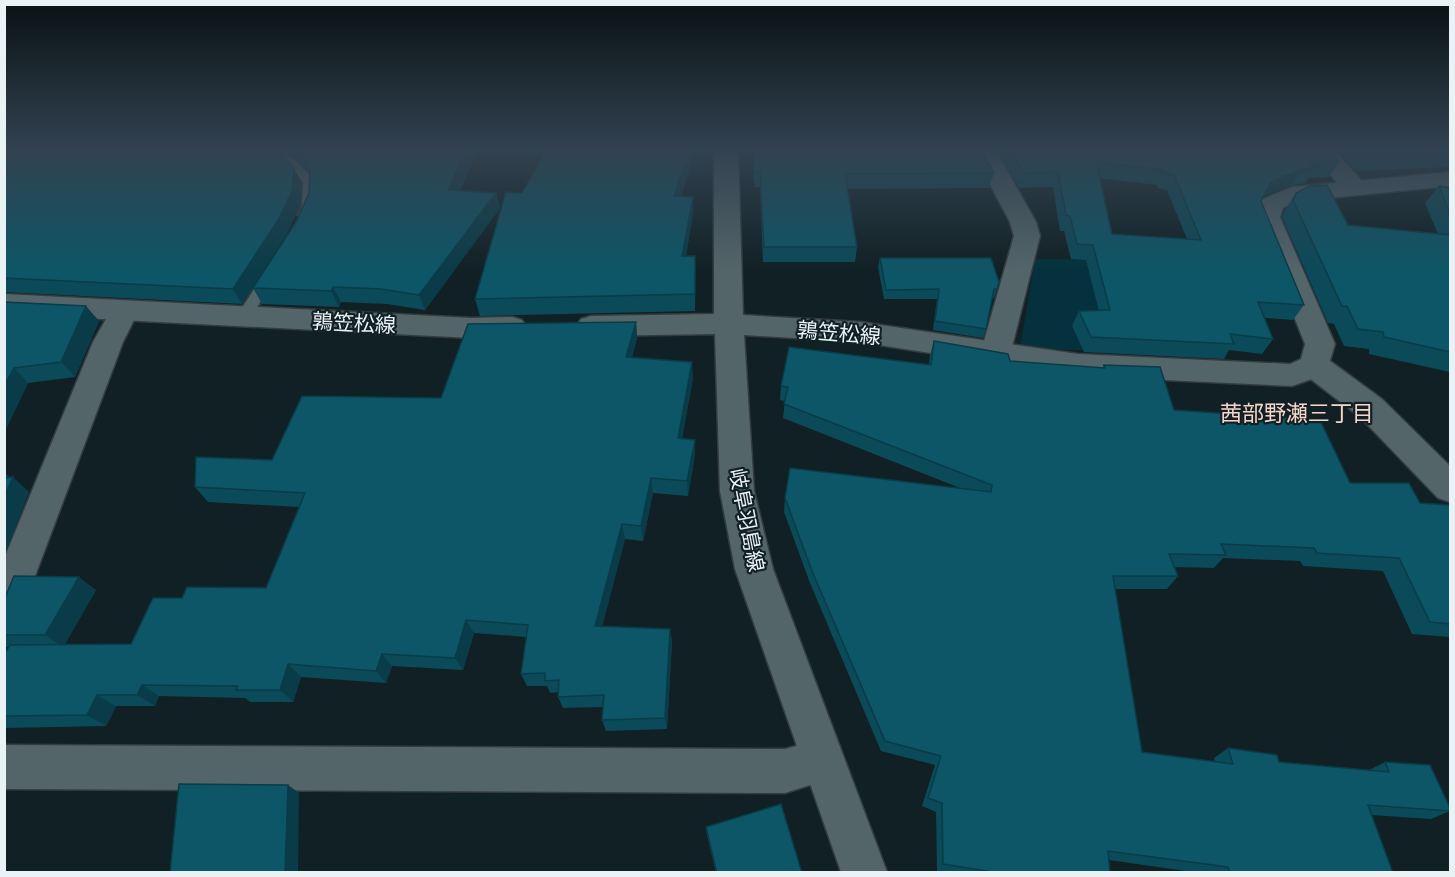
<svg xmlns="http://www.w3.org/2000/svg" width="1455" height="877" font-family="'Zilla Slab','Noto Sans JP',serif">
  <rect width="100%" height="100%" fill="#112024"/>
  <path fill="#04313d" d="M1035 259 1118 260 1140 357 1130 352 1020 348Z"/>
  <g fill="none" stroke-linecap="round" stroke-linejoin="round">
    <g stroke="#343c40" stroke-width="4">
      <g id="lane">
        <path d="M263 149C287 149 301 164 315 182L314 207 309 218 304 219 298 215 302 207 303 182 290 167Z"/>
        <path d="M269 273 276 277 248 322H238L236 318 238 314 264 274Z"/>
      </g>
    </g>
    <g stroke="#343c40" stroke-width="3">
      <g id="street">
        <path d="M971 149H995L1036 222 1040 236 1010 355 1006 363 995 366 984 363 980 355 1014 236 1010 222Z"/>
        <path d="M1308 149H1333L1364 183 1367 188 1364 193 1355 195 1346 193Z"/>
        <path d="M124 302 134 305 138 312 123 342 23 608 18 620 4 625V559L93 342 114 305Z"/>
        <path d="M1315 355 1326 358 1382 399 1450 466V502L1438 498 1360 417 1304 374 1300 366 1304 358Z"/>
        <path d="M823 739 838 746 845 761 838 776 785 793 4 789V745L785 749Z"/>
      </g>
    </g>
    <g stroke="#343c40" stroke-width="3">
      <g id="secondary">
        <path d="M714 149H738L743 315 860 322 1078 354 1290 364 1301 359 1305 344 1254 217 1263 199 1292 187 1450 172V186L1298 201 1283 208 1280 217 1335 344 1326 374 1292 386 1078 376 860 342 744 335 754 491 773 569 887 872H841L735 569 720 491 715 334 591 336 581 333 576 326 581 319 591 316 714 314Z"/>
        <path d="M4 294 472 318 512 317 522 320 527 327 522 334 512 337 472 338 4 314Z"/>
      </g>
    </g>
    <use href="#lane" fill="#54656a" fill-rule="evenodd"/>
    <use href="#street" fill="#54656a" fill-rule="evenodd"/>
    <use href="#secondary" fill="#54656a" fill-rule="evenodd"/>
  </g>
  <g fill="#0b4a59" fill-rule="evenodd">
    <path d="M4 149 301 183 300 206 286 235 242 304 4 292Z"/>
    <path d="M278 149H478L460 191 496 193 500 208 425 310 387 304 341 302 339 307 262 304 253 288 296 222 309 193 310 174 294 157Z"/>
    <path d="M753 149H981L994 173 989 188 848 189 857 247 855 262H763L760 187H754Z"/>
    <path d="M996 149H1329L1339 162 1329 177 1309 178 1305 183 1291 185 1263 196 1261 201 1304 305 1293 320 1265 318 1273 339 1262 354 1229 350 1224 359 1084 352 1072 326 1079 311H1099L1086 260 1071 259 1064 231H1060L1053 187 1019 188ZM1099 178 1157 185 1158 188 1167 190 1187 239 1112 234Z"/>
    <path d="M1336 149H1450V167L1356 171Z"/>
    <path d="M690 150 691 166 681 196 693 197V213L686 256H695V311L480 316 475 299 522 193Z"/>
    <path d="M1439 186 1450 188V376V372L1369 354V349L1344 346 1334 324 1328 323 1282 217 1285 210 1296 193 1348 225 1438 234 1425 203Z"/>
    <path d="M880 258 999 282 994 298H992L986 329 983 338 933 330 937 299H884L878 267Z"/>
    <path d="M4 302 99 321 75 377 28 383 4 433Z"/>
    <path d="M636 322 637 338 632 357 693 378 682 439 695 455 688 496 653 493 643 541 625 539 602 626 670 629 672 642 667 729 606 731 602 720 603 707 563 708 558 697V692L550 693 547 686H527L521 674 526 637 474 633 463 670 392 666 386 683 301 677 293 702H250L245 698 159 696 155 706H116L106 726 4 728V654L9 647H4V600L96 590 65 644H131L182 598 266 588 299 507 208 502 195 487 441 398Z"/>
    <path d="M934 341 1010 361 1102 368 1104 365 1174 410 1350 483 1420 503 1450 505V637L1412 634 1383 571 1303 566 1300 561 1223 558 1214 568 1174 567 1178 576 1167 589H1115L1142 752 1215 762 1214 758 1228 748 1279 762 1369 770 1385 762 1450 811 1431 819 1371 815 1393 873H1200L1109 860 1110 873H949L937 871 936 812 922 806 935 765 881 751 810 583 784 512 785 498 960 488 783 418 785 401 780 400 781 386 929 364 930 355Z"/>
    <path d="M706 827 802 873H716L707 835Z"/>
  </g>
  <g fill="#093c48">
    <path d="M467 149H478L453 205 448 190Z"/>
    <path d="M690 150 691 166 675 212 674 196Z"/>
    <path d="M294 168 301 183 300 206 286 235 242 304 233 289Z"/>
    <path d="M1300 170 1291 185 1262 197 1271 182Z"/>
    <path d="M496 193 500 208 425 310 419 295Z"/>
    <path d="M693 197V213L683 272 682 256Z"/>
    <path d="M695 256 696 272 695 311Z"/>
    <path d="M333 287 341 302 339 307 331 291Z"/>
    <path d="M86 306 99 321 75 377 61 362Z"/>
    <path d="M636 322 637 338 628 373 626 357Z"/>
    <path d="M692 362 693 378 679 454 678 438Z"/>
    <path d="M14 368 28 383 4 433V386Z"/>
    <path d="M695 440V455L688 496 687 481Z"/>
    <path d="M4 472 12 479 13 477 29 492 4 557Z"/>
    <path d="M651 478 653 493 643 541 641 526Z"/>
    <path d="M622 524 625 539 599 639 595 626Z"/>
    <path d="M79 577 96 590 63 647 45 635Z"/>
    <path d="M466 620 474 633 463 670 455 658Z"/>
    <path d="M670 629 672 642 667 729 665 718Z"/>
    <path d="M382 654 392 666 386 683 376 671Z"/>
    <path d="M288 664 301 677 293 702 280 690Z"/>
    <path d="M142 685 159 696 155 706 137 695Z"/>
    <path d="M97 695 116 706 106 726 87 715Z"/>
    <path d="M288 785 299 793 298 873H285Z"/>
  </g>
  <g fill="#0d5667" stroke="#093c48" stroke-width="1.5" fill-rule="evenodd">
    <path d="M4 149H274L281 154 294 168 292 191 278 220 233 289 4 278Z"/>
    <path d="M294 149H467L448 190 496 193 419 295 381 289 333 287 331 291 253 288 296 222 309 193 310 167Z"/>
    <path d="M547 149H678L690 150 674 196 693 197 682 256H695V294L475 299 506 192 522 193Z"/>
    <path d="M753 149H981L994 173 845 174 857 247H764L760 172H754Z"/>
    <path d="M1010 149H1329L1339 162 1310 163 1315 168 1300 170 1271 182 1261 201 1304 305 1258 302 1273 339 1230 334 1234 344 1091 337 1079 311 1110 310 1093 245 1077 244 1070 216 1066 215 1058 172 1024 173ZM1096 162 1164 170 1165 173 1174 175 1201 240 1112 234Z"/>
    <path d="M1360 149H1450V152L1367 156Z"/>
    <path d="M1327 185 1348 225 1450 235V352L1384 337 1383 332 1358 329 1347 306H1342L1293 200 1296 193 1310 186Z"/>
    <path d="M1439 186 1450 188V214Z"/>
    <path d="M880 258H991L999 282 997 289H994L986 329 935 321 939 289 886 290Z"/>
    <path d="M4 302 86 306 61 362 14 368 4 386Z"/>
    <path d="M636 322 626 357 692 362 678 438 695 440 687 481 651 478 641 526 622 524 595 626 670 629 665 718 602 720 604 695 558 697 559 680 545 681V673L521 674 528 625 466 620 455 658 382 654 376 671 288 664 280 690H236L238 686 142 685 137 695H97L87 715 4 716V654L10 645 131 644 153 598H182L187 587 266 588 305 493 195 487 196 457 272 460 302 396 441 398 468 324Z"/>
    <path d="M934 341 1008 354 1010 361 1105 368 1104 365 1160 367 1174 410 1320 420 1350 483H1409L1420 503 1450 505V624L1430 622 1399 558 1317 553 1314 548 1221 544 1226 555 1169 554 1178 576H1113L1142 752 1233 764 1228 748 1277 755 1279 762 1389 772 1385 762 1430 765 1450 808V811L1368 805 1393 873H1230L1228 867 1108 851 1110 873H999L943 864 942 803 928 798 941 756 885 741 812 571 785 498 790 468 991 492 992 485 784 404 788 387 781 386 789 347 931 365Z"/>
    <path d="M13 477 4 497V478Z"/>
    <path d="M14 576 79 577 45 635H4V600Z"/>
    <path d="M179 784 288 785 285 873H170Z"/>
    <path d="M781 804 802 873H717L706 827Z"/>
  </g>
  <linearGradient id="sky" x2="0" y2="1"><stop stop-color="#091214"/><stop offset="0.55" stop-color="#324250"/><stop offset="1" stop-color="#324250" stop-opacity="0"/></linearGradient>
  <rect width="1455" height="272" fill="url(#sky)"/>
  <g text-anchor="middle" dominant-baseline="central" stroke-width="4.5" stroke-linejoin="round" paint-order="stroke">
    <g font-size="21" fill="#e9f2f5" stroke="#112024">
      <text transform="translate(354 323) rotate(3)">鶉笠松線</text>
      <text transform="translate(839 333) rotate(5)">鶉笠松線</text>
      <text transform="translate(747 520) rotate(79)">岐阜羽島線</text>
    </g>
    <g font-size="22" fill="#f5d4c9" stroke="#112024">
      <text x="1297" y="413">茜部野瀬三丁目</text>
    </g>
  </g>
  <rect width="1455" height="877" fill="none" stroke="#e9f2f5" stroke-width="12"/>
</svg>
